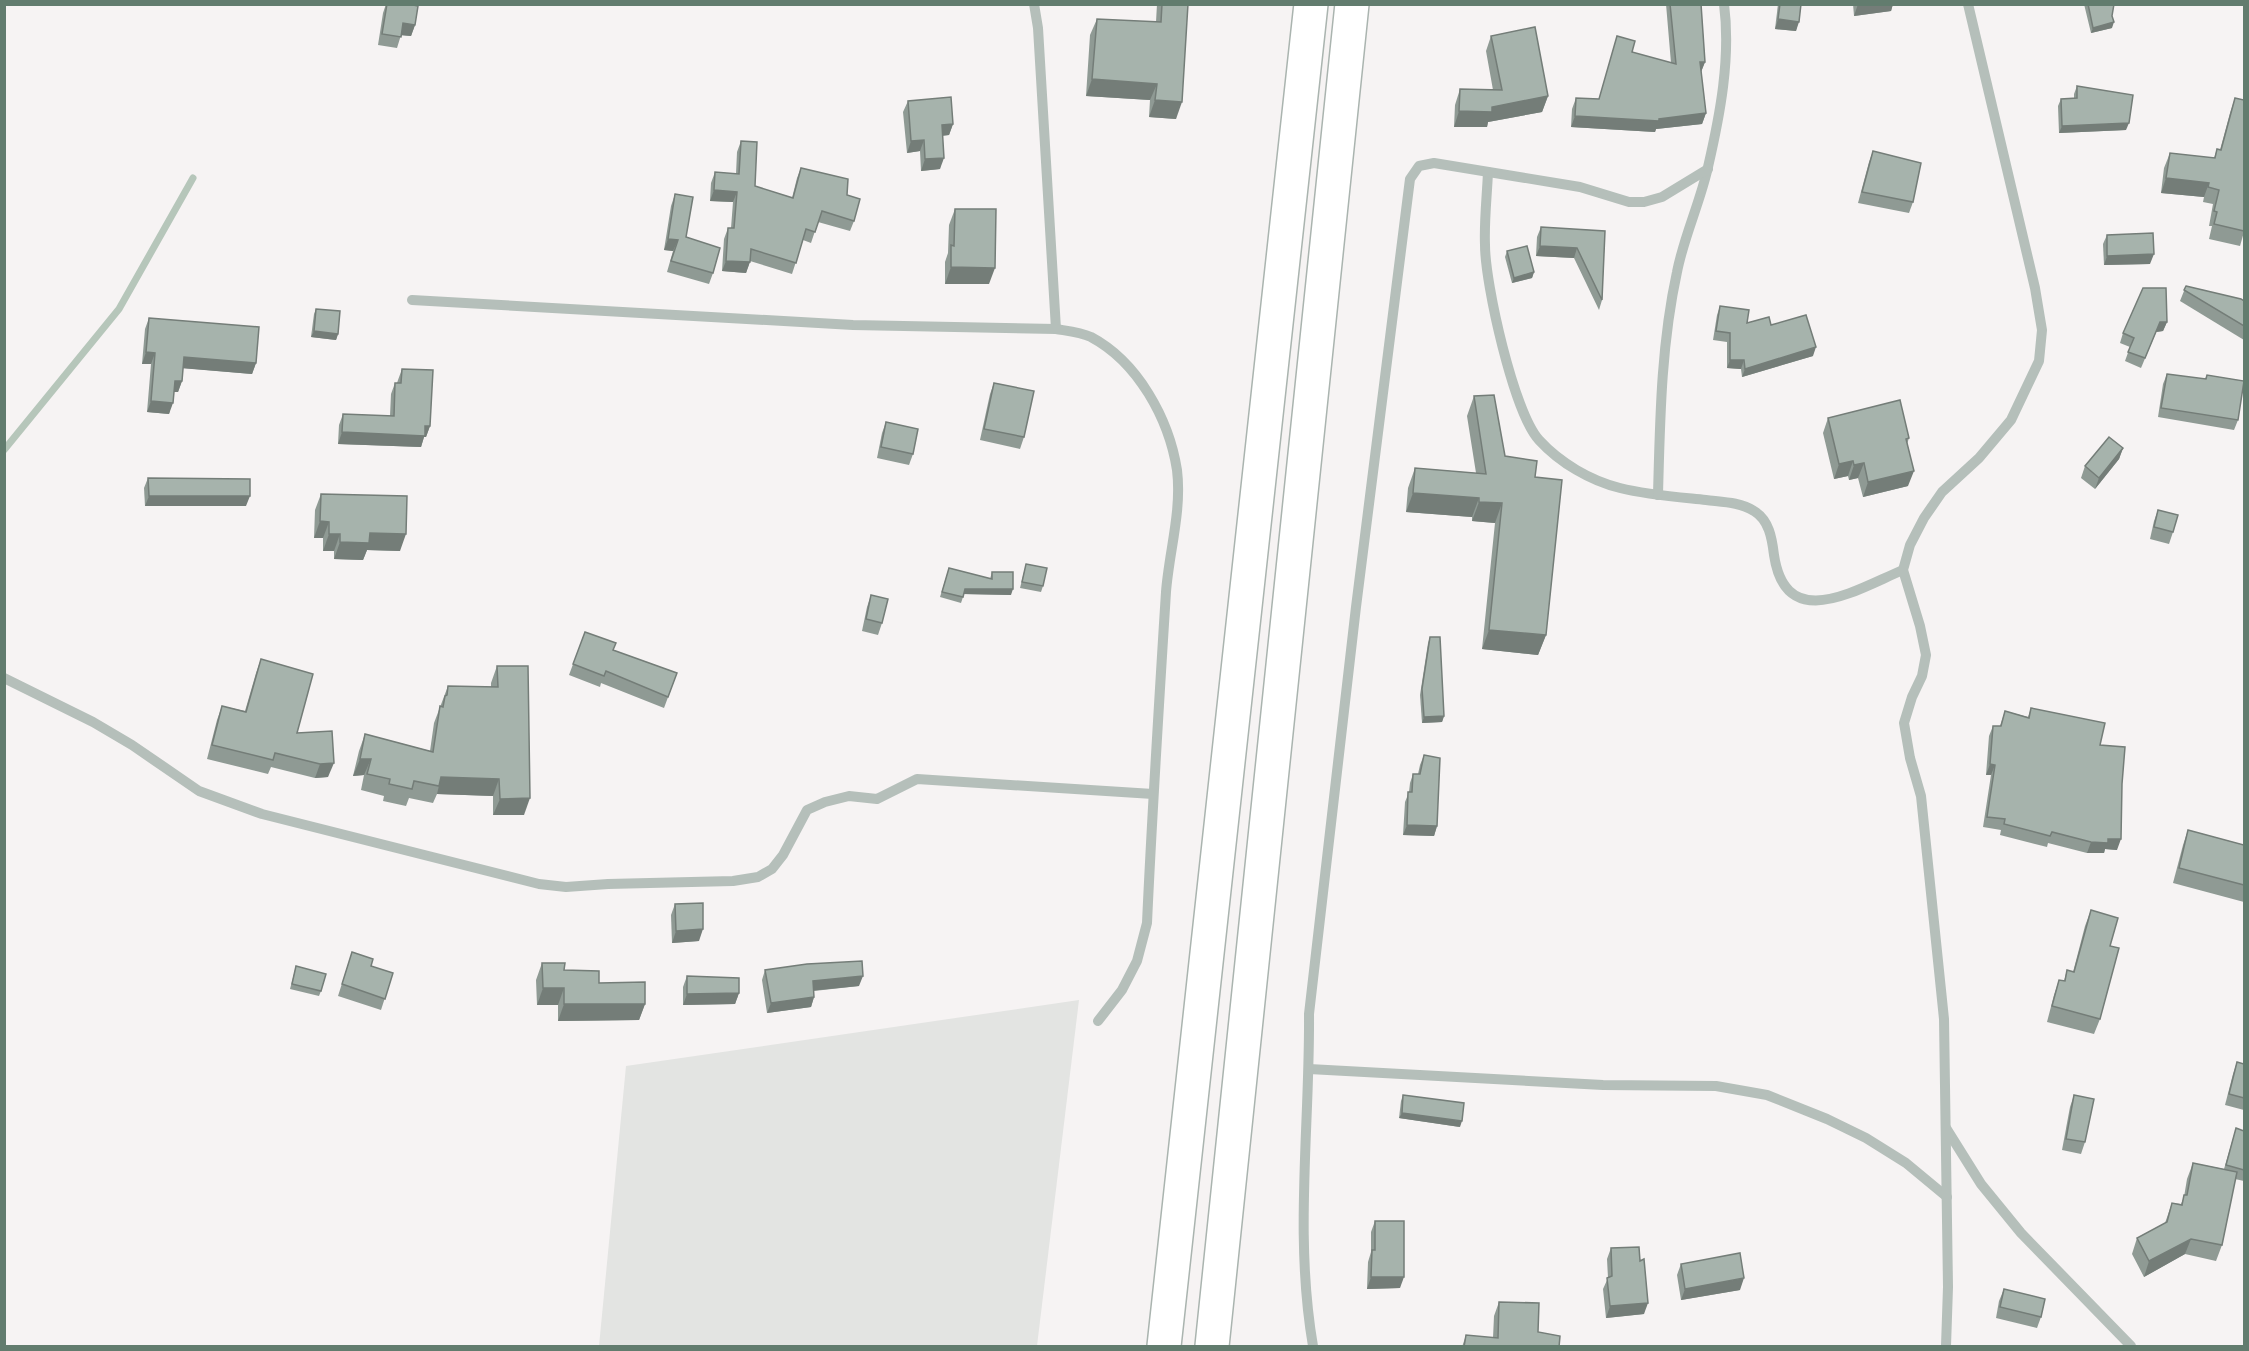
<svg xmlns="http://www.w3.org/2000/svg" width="2249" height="1351" font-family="'Roboto Condensed',sans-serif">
  <rect width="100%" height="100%" fill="#f6f3f3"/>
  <path fill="#e3e4e2" d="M1079 1000 1037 1346H599L626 1066Z"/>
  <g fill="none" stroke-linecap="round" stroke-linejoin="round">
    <path stroke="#b6c6ba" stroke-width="7" d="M4 450 119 309 193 178"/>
    <g stroke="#aab4af" stroke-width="36">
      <g id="major">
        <path d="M1164 1346 1311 4"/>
        <path d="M1212 1346 1352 4"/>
      </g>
    </g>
    <g stroke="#b5bfba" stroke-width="10">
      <path d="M1034 4 1038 28 1056 329"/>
      <path d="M1488 172C1487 196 1484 221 1485 245 1485 284 1514 413 1539 440 1560 463 1591 481 1620 488 1648 495 1677 497 1706 500 1722 502 1740 502 1754 511 1769 520 1772 538 1774 555 1786 635 1857 589 1903 570"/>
      <path d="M412 300 853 325 1056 329C1068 331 1080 332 1091 337 1138 362 1169 419 1177 470 1182 511 1169 552 1166 592 1159 703 1152 813 1147 923L1137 961 1122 990 1098 1021"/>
      <path d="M1658 495C1660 420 1661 345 1677 272 1684 236 1700 203 1708 167 1720 115 1731 58 1724 4"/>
      <path d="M4 678 93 722 132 745 199 791 262 814 539 884 566 887 608 884 733 881 758 877 772 869 783 855 807 810 825 802 849 796 877 799 917 779 1153 794"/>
      <path d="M1309 1069 1603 1085 1716 1086 1767 1095 1827 1119 1866 1138 1906 1163 1947 1197"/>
      <path d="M1946 1128 1981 1184 2021 1233 2131 1346"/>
      <path d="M1313 1346C1294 1236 1310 1125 1309 1014L1356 607 1410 179 1419 166 1434 163 1580 187 1629 202H1644L1662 197 1708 169"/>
      <path d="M1946 1346 1948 1287 1944 1019 1921 796 1910 758 1904 723 1912 697 1922 676 1926 655 1920 626 1903 570 1910 545 1924 518 1942 492 1979 458 2011 420 2039 361 2042 330 2035 288 1968 4"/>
    </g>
    <use href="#major" stroke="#fff" stroke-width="33"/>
  </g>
  <g fill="#8f9a94">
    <path d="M386 4H408L415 25 411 36 401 35 397 48 378 45 383 13Z"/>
    <path d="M1157 4H1188L1176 119 1149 117 1150 100 1086 96 1090 35 1097 19 1156 22Z"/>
    <path d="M1666 4H1701L1705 62 1701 72 1706 113 1702 124 1656 129 1655 132 1571 127 1572 109 1576 98 1599 99 1617 36 1632 52 1671 63Z"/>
    <path d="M1778 4H1801L1796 31 1775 29Z"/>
    <path d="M1853 4H1893L1891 11 1854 16Z"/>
    <path d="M2084 4H2114L2112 16V28L2091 33Z"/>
    <path d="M1491 36 1548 96 1542 112 1488 122 1487 127H1454L1455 105 1460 89 1493 90 1486 51Z"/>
    <path d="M2077 86 2126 130 2059 133 2058 106 2061 99 2074 98V94Z"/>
    <path d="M2235 98 2244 100V232L2240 246 2209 239 2212 226H2209L2213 204 2203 202 2204 197 2161 193 2164 168 2170 153 2214 158 2217 149 2220 150 2230 113Z"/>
    <path d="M908 101 953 124 949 135 942 136 940 169 921 171 920 151 907 153 903 112Z"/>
    <path d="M741 141 755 186 792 198 797 178 801 168 847 195 854 221 850 231 818 222 811 243 803 240 792 274 750 261 746 273 722 271 724 239 728 228H731L733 202 710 201 711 183 715 172 736 174 737 152Z"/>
    <path d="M1873 151 1913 202 1909 213 1858 203 1869 162Z"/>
    <path d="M675 194 686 237 713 273 709 284 667 272 673 251 664 250 671 206Z"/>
    <path d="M955 209 989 284H945V262L948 253 949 225Z"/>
    <path d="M1541 227 1605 231 1602 300 1599 310 1574 258 1536 256 1537 237Z"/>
    <path d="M2107 235 2150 264 2104 265 2103 244Z"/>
    <path d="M1507 251 1534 272 1532 278 1512 283 1505 257Z"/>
    <path d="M2186 286 2244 301V340L2180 301Z"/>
    <path d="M1720 306 1747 323 1771 325 1813 356 1742 377 1741 369 1727 368V342L1713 340 1717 315Z"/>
    <path d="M316 309 338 334 336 340 311 337 314 314Z"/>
    <path d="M149 318 256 363 252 374 183 368 182 381 178 392H174L169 414 147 412 151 364H142L145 329Z"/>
    <path d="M2167 322 2163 331 2156 332 2141 368 2125 361 2130 347 2120 343 2123 333Z"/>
    <path d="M402 369 430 426 426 437H424L421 447 338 444 339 425 343 414 390 416 391 394 395 383H397L398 380Z"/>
    <path d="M2167 374 2205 379 2207 375 2238 420 2234 430 2158 417 2163 384Z"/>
    <path d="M994 383 1024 437 1020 449 980 440 990 394Z"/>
    <path d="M1474 396 1505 456 1535 477 1546 635 1538 655 1482 649 1495 523 1472 521V517L1406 512 1408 488 1415 468 1476 473 1467 416Z"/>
    <path d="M1828 418 1909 438 1907 444 1908 486 1863 497 1858 478 1849 480 1848 476 1834 479 1823 433Z"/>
    <path d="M886 422 913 454 909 465 877 458 882 433Z"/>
    <path d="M2123 448 2119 459 2095 489 2081 478 2085 466Z"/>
    <path d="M148 478 246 506H145L144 488Z"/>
    <path d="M321 494 400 551 367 550 363 560 334 559V551H323V538H314L315 510Z"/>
    <path d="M2158 510 2173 532 2169 544 2150 539 2154 521Z"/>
    <path d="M1026 564 1043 586 1041 592 1020 588Z"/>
    <path d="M949 568 990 579 992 572 1011 595 964 594 961 603 940 597Z"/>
    <path d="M871 595 882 623 878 635 862 631 867 607Z"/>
    <path d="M585 632 613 650 677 673 664 708 601 683 600 687 569 675Z"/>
    <path d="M1430 637 1444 716 1442 722 1422 723 1420 695 1428 643Z"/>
    <path d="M261 659 297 733 332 731 328 777 315 778 271 767 268 774 207 759 217 720 222 706 245 711 256 673Z"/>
    <path d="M497 666 524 815H493V796L437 794 433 803 409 798 406 806 383 801 384 796 361 790 364 775 353 776 359 751 365 734 430 751 434 723 448 686 491 687V683Z"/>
    <path d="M2031 708 2100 745 2117 850 2105 849 2104 853H2087L2048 843 2047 847 2000 835 2001 830 1983 827 1991 775H1986L1989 736 1993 726H2000L2005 711 2028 717Z"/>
    <path d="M1424 755 1437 826 1434 836 1403 835 1405 802 1409 792 1410 783 1413 774H1418L1420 765Z"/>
    <path d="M2188 830 2244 845V902L2173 883 2183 845Z"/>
    <path d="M675 904 699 941 672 943 671 915Z"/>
    <path d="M2091 910 2110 946 2100 1019 2094 1034 2047 1022 2054 995 2059 980 2064 981 2067 970 2073 972 2085 926Z"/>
    <path d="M352 952 371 966 393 973 381 1010 338 996Z"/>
    <path d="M542 963 599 983 645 1004 639 1020 558 1021V1005H537L536 980Z"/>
    <path d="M296 966 321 991 319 996 290 989Z"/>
    <path d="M765 970 859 986 814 991V997L811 1007 767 1013 762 980Z"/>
    <path d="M687 976 739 993 735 1004 683 1005V987Z"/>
    <path d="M2237 1062 2244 1064V1110L2225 1105 2233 1074Z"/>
    <path d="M1403 1095 1460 1127 1399 1118 1401 1101Z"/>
    <path d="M2074 1095 2085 1142 2081 1154 2062 1150 2070 1107Z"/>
    <path d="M2236 1128 2244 1131V1181L2235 1179 2222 1245 2216 1261 2185 1254 2144 1277 2132 1254 2137 1238 2165 1223 2172 1203 2181 1204 2184 1197 2187 1179 2193 1163 2224 1169Z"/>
    <path d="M1375 1221 1400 1288 1367 1289 1368 1262 1371 1252V1232Z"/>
    <path d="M1611 1248 1640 1261 1644 1314 1606 1318 1603 1289 1608 1278 1607 1259Z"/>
    <path d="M1681 1264 1740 1290 1681 1300 1677 1275Z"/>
    <path d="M2004 1289 2041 1317 2037 1328 1996 1318 1999 1301Z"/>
    <path d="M1499 1302 1538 1332 1559 1347H1462L1466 1335 1493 1338 1494 1316Z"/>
  </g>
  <g fill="#747d78">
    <path d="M1858 4H1893L1891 11 1854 16Z"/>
    <path d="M1778 19 1799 22 1796 31 1775 29Z"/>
    <path d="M2114 22 2112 28 2091 33 2093 28Z"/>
    <path d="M403 23 415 25 411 36 399 35Z"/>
    <path d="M1700 62H1705L1701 72Z"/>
    <path d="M1092 79 1157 84 1150 100 1086 96Z"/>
    <path d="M1548 96 1542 112 1488 122 1487 127H1454L1459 111 1492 107Z"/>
    <path d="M1155 100 1182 102 1176 119 1149 117Z"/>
    <path d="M1706 113 1702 124 1656 129 1655 132 1571 127 1575 116 1659 119Z"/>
    <path d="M2129 123 2126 130 2059 133 2062 126Z"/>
    <path d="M953 124 949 135 937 136 942 125Z"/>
    <path d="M924 140 920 151 907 153 911 141Z"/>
    <path d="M944 158 940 169 921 171 925 159Z"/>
    <path d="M2166 178 2209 183 2204 197 2161 193Z"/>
    <path d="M714 190 737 192 733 202 710 201Z"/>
    <path d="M668 239 678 240 673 251 664 250Z"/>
    <path d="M1540 246 1577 248 1574 258 1536 256Z"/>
    <path d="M2154 254 2150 264 2104 265 2107 256Z"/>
    <path d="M726 261 750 262 746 273 722 271Z"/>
    <path d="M951 267 995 268 989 284H945Z"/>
    <path d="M1534 272 1532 278 1512 283 1514 278Z"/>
    <path d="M2160 322H2167L2163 331 2156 332 2141 368Z"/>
    <path d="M314 331 338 334 336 340 311 337Z"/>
    <path d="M1816 347 1813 356 1742 377 1745 369Z"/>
    <path d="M146 352 155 353 151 364H142Z"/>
    <path d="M184 357 256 363 252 374 180 368Z"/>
    <path d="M1730 360H1744L1741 369 1727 368Z"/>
    <path d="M175 381H182L178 392H171Z"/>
    <path d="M151 401 173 403 169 414 147 412Z"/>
    <path d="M425 426H430L426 437H424L421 447 338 444 342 432Z"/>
    <path d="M2123 448 2119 459 2095 489 2099 478Z"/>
    <path d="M1853 461 1848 476 1834 479 1839 464Z"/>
    <path d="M1864 463 1858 478 1849 480 1854 465Z"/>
    <path d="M1914 471 1908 486 1863 497 1868 482Z"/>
    <path d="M1413 493 1479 498 1472 517 1406 512Z"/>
    <path d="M149 496H250L246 506H145Z"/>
    <path d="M1479 502 1502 503 1495 523 1472 521Z"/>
    <path d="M320 521 329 522 323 538H314Z"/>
    <path d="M370 533 406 534 400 551 367 550 363 560 334 559 340 542Z"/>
    <path d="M329 534H340L334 551H323Z"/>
    <path d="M965 589H1013L1011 595 963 594Z"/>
    <path d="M1489 630 1546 635 1538 655 1482 649Z"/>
    <path d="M1444 716 1442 722 1422 723 1424 717Z"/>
    <path d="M360 759H371L364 775 353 776Z"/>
    <path d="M334 763 328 777 315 778 320 764Z"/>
    <path d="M1990 764 1995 765 1991 775H1986Z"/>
    <path d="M441 777 499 779 493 796 437 794Z"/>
    <path d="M530 798 524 815H493L500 799Z"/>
    <path d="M1407 825 1437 826 1434 836 1403 835Z"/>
    <path d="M2108 839H2121L2117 850 2105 849 2104 853H2087L2091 842Z"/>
    <path d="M703 929 699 941 672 943 676 931Z"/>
    <path d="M863 976 859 986 809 991 813 981Z"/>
    <path d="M543 988H564L558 1005H537Z"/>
    <path d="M739 993 735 1004 683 1005 687 994Z"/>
    <path d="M814 997 811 1007 767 1013 771 1003Z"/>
    <path d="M564 1004H645L639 1020 558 1021Z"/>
    <path d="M1402 1113 1462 1121 1460 1127 1399 1118Z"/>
    <path d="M2191 1239 2185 1254 2144 1277 2149 1261Z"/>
    <path d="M1371 1277H1404L1400 1288 1367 1289Z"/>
    <path d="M1744 1278 1740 1290 1681 1300 1685 1289Z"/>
    <path d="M1648 1303 1644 1314 1606 1318 1610 1306Z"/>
  </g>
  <g fill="#a6b3ac" stroke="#747d78" stroke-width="1.5">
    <path d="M387 4H408L418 6 415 25 403 23 401 37 382 34Z"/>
    <path d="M1162 4H1188L1182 102 1155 100 1157 84 1092 79 1097 19 1161 22Z"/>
    <path d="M1670 4H1701L1705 62H1700L1706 113 1659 119V121L1575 116 1576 98 1599 99 1617 36 1635 41 1632 52 1676 64Z"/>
    <path d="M1780 4H1801L1799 22 1778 19Z"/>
    <path d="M2088 4H2114L2112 16 2114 22 2093 28Z"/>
    <path d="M1535 27 1548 96 1492 107V112L1459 111 1460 89 1502 90 1491 36Z"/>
    <path d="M2077 86 2133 95 2129 123 2062 126 2061 99 2077 98Z"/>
    <path d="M951 97 953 124 942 125 944 158 925 159 924 140 911 141 908 101Z"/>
    <path d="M2235 98 2244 100V231L2214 224 2217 212 2214 211 2219 190 2208 187 2209 183 2166 178 2170 153 2215 158 2217 149 2221 150Z"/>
    <path d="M741 141 757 142 755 186 793 198 801 168 848 179 847 195 860 199 854 221 822 211 815 232 806 229 796 263 751 249 750 262 726 261 728 228H734L737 192 714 190 715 172 739 174Z"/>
    <path d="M1873 151 1921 163 1913 202 1862 192Z"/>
    <path d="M675 194 693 197 686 237 720 248 713 273 671 261 678 240 668 239Z"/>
    <path d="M955 209H996L995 268 951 267V245L954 246Z"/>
    <path d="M1541 227 1605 231 1602 300 1577 248 1540 246Z"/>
    <path d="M2153 233 2154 254 2107 256V235Z"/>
    <path d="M1527 246 1534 272 1514 278 1507 251Z"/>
    <path d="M2186 286 2241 299 2244 301V326L2184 290Z"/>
    <path d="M2143 288H2166L2167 322H2160L2145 358 2128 352 2134 338 2123 333Z"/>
    <path d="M1720 306 1749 310 1747 323 1769 317 1771 325 1806 315 1816 347 1745 369 1744 360H1730V333L1716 331Z"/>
    <path d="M316 309 340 311 338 334 314 331Z"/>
    <path d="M149 318 259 327 256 363 184 357 182 381H175L173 403 151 401 155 353 146 352Z"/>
    <path d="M402 369 433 370 430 426H425V436L342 432 343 414 394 416 395 383H401Z"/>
    <path d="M2167 374 2206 379 2207 375 2244 381 2238 420 2161 408Z"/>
    <path d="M994 383 1034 391 1024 437 984 429Z"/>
    <path d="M1494 395 1505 456 1537 461 1535 477 1562 480 1546 635 1489 630 1502 503 1479 502V498L1413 493 1415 468 1486 474 1474 396Z"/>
    <path d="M1900 400 1909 438 1906 439 1914 471 1868 482 1864 463 1854 465 1853 461 1839 464 1828 418Z"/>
    <path d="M886 422 918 429 913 454 881 447Z"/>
    <path d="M2109 437 2123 448 2099 478 2085 466Z"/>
    <path d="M148 478 250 479V496H149Z"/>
    <path d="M321 494 407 496 406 534 370 533 369 543 340 542V534H329V522L320 521Z"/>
    <path d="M2158 510 2178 515 2173 532 2154 527Z"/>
    <path d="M1026 564 1047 568 1043 586 1022 582Z"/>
    <path d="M949 568 992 579V572H1013V589H965L963 597 942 592Z"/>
    <path d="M871 595 888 599 882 623 866 619Z"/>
    <path d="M585 632 616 643 613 650 677 673 668 697 606 671 604 676 573 664Z"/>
    <path d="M1430 637H1440L1444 716 1424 717 1422 689Z"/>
    <path d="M261 659 313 674 297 733 332 731 334 763 320 764 275 753 273 760 212 745 222 706 246 712Z"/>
    <path d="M497 666H528L530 798 500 799 499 779 441 777 439 786 414 781 412 789 389 784 390 779 367 774 371 759H360L365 734 433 752 440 706 443 707 445 696 447 695 448 686 498 687Z"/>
    <path d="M2031 708 2105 723 2100 745 2125 747 2122 784 2121 839H2108V843L2091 842 2052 832 2050 836 2004 824 2005 819 1987 817 1995 765 1990 764 1993 726H2001L2005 711 2029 718Z"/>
    <path d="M1424 755 1440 758 1437 826 1407 825 1408 792H1412L1413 774H1420Z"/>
    <path d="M2188 830 2244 845V885L2179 868Z"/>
    <path d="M703 903V929L676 931 675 904Z"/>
    <path d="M2091 910 2118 918 2110 946 2119 948 2100 1019 2052 1006 2059 980 2065 981 2067 970 2074 972Z"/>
    <path d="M352 952 373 959 371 966 393 973 385 999 342 984Z"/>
    <path d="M862 961 863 976 813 981 814 997 771 1003 765 970 807 964Z"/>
    <path d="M542 963H565L564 970 599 971V983L645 982V1004H564V988H543Z"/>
    <path d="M296 966 326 974 321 991 292 984Z"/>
    <path d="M687 976 739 978V993L687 994Z"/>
    <path d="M2237 1062 2244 1064V1098L2229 1094Z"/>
    <path d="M1403 1095 1464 1103 1462 1121 1402 1113Z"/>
    <path d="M2074 1095 2094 1099 2085 1142 2066 1139Z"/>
    <path d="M2236 1128 2244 1131V1170L2226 1165Z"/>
    <path d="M2193 1163 2237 1172 2222 1245 2191 1239 2149 1261 2137 1238 2167 1222 2172 1203 2182 1205 2184 1195H2187Z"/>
    <path d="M1375 1221H1404V1277H1371L1372 1250H1375Z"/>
    <path d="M1639 1247 1640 1261 1644 1259 1648 1303 1610 1306 1607 1278 1612 1276 1611 1248Z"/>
    <path d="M1740 1253 1744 1278 1685 1289 1681 1264Z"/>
    <path d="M2004 1289 2045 1299 2041 1317 2000 1307Z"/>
    <path d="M1499 1302 1539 1303 1538 1332 1560 1336 1559 1347H1464L1466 1335 1498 1338Z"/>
  </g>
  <rect width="2249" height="1351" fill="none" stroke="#627c6e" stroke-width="12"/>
</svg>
